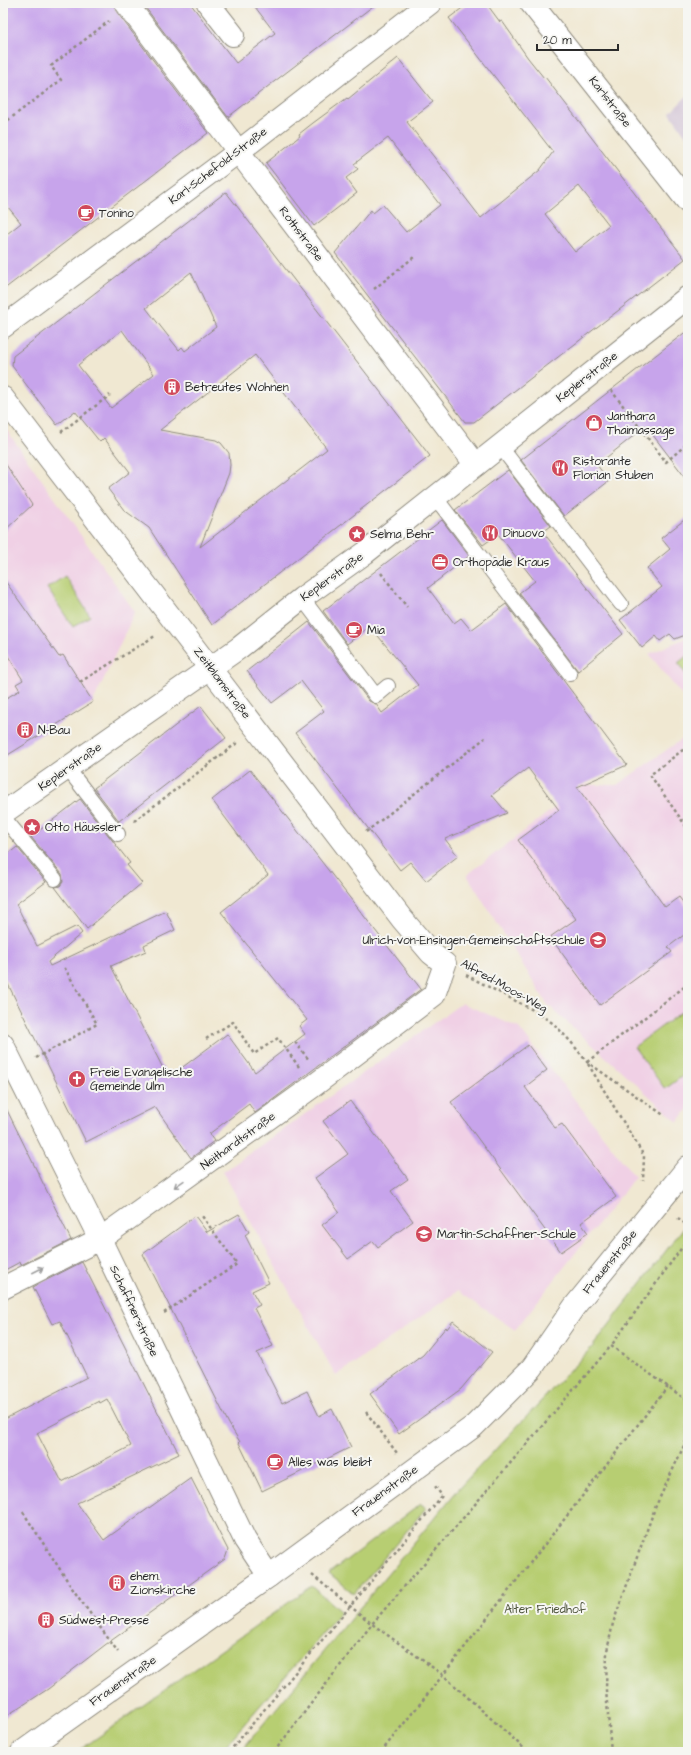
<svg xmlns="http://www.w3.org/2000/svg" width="691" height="1755" font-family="'Architects Daughter',sans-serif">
  <rect width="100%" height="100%" fill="#f6f6f2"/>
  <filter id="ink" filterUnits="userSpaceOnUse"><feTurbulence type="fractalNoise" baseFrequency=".025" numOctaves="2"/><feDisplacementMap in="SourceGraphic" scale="8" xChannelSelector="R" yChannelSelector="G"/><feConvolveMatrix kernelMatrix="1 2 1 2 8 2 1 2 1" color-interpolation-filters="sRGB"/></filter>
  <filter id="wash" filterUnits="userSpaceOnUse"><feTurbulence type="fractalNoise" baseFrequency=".012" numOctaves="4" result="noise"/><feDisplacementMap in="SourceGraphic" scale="16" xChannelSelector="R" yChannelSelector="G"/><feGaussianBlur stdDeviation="0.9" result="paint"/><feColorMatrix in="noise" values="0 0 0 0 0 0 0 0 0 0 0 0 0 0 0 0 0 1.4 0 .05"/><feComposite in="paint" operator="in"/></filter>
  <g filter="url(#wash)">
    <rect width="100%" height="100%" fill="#f0e8d2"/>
    <g fill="#f0d0e5">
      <path d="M3 425 135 612 93 702 3 758Z"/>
      <path d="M688 637V703L649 654Z"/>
      <path d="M688 735V1109L678 1122 548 1005 467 875 584 785H617Z"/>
      <path d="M462 1003 519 1028 635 1177 515 1330 458 1291 336 1376 223 1172Z"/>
    </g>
    <path fill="#cebed2" d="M688 95V139L670 113Z"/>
    <g fill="#b7ce72" stroke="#717c4e">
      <path d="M65 576 90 616 73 627 47 588Z"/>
      <path d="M688 655V677L678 663Z"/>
      <path d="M688 1007V1072L665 1089 634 1047Z"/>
      <path d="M688 1222V1752H240L461 1486 593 1346Z"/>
      <path d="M421 1504 426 1508 354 1594 329 1573Z"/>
      <path d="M312 1586 341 1612 220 1752H77Z"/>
    </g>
    <g id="blocks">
      <g fill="#c7a4eb" fill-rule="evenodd">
        <path d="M3 3H114L116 11 208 133 3 290V237L21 223 3 201Z"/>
        <path d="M142 3H190L236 63 275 33 252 3H377L228 117Z"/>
        <path d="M469 3H486L500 22 502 21 528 58 544 78 545 77 685 259 474 422H465L335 253 371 210 373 213 383 205 406 232 440 205 388 138 354 164 358 169 346 178 357 193 314 226 266 163 300 136 299 134 313 123 347 98 348 99 398 58 433 102 407 122 481 218 540 170 553 152 449 18ZM579 186 609 225 575 252 545 214Z"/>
        <path d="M226 192 430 456 212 625 149 528 124 510 108 489 130 472 104 438 100 442 75 411 57 425 12 366 13 356ZM191 272 216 327 185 351 182 347 179 350 146 308ZM122 330 154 374 111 408 78 365ZM255 355 327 449 200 547 229 473 230 465 229 453 221 443 216 440 160 430Z"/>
        <path d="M688 330V481L646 426 597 465 609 481 564 516 521 460Z"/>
        <path d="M3 460 32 505 3 532Z"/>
        <path d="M508 470 551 526 543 532 623 634 578 671 519 593 535 581 498 534 483 545 455 510Z"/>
        <path d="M688 517V634L675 639 670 634 660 641 656 636 642 648 620 620 662 587 647 568 670 549 661 538Z"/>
        <path d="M442 520 469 556 428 588 454 623 461 618 471 630 506 604 627 765 577 787 665 907 679 897 688 909V932L668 947 672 952 600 1005 550 937 576 919 518 840 559 810 528 768 492 795 507 813 445 839 458 856 426 881 410 862 400 870 295 733 324 711 301 681 272 703 247 671 309 622 369 701 376 704 382 713 418 685 370 626 347 644 323 611Z"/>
        <path d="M3 578 59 657 63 655 93 702 3 758V700L20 690 16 684 23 680 3 648Z"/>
        <path d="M201 706 226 738 119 821 94 788Z"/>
        <path d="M250 770 421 989 255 1113 249 1104 209 1134 214 1141 191 1158 155 1107 86 1142 3 974V858L17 847 46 882 16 904 37 946 77 926 82 933 48 962 50 966 166 911 175 930 144 945 146 951 111 966 168 1078 227 1034 255 1072 305 1034 299 1026 307 1020 221 912 268 875 212 800Z"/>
        <path d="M80 799 130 863 127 865 142 883 87 929 55 887 60 886 63 882 62 874 31 837Z"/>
        <path d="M528 1045 547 1070 525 1087 555 1128 562 1124 616 1197 581 1223 588 1233 561 1252 451 1102Z"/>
        <path d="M350 1101 408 1179 391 1191 413 1221 378 1247 373 1241 348 1259 322 1225 339 1212 315 1178 348 1154 323 1121Z"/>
        <path d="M3 1102 71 1240 21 1265 20 1262 3 1271Z"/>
        <path d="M239 1214 249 1232 245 1235 269 1283 252 1291 260 1305 254 1308 273 1346 257 1353 282 1403 307 1391 319 1416 332 1409 351 1447 262 1491 239 1443 240 1442 229 1424 143 1254 195 1216 207 1232Z"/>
        <path d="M82 1262 179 1454 77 1503 104 1540 191 1478 228 1550 225 1559 105 1645 48 1689 3 1718V1420L87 1377 60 1321 52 1324 33 1287ZM107 1399 131 1446 62 1482 37 1433 99 1401 100 1403Z"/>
        <path d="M453 1321 492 1352 461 1389 399 1434 370 1394 423 1355 446 1327 447 1329Z"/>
      </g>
    </g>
  </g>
  <g filter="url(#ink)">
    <use href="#blocks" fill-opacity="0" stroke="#8e8a7e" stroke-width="1"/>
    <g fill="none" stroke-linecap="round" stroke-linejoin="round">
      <g stroke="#8e8a7e" stroke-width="16">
        <g id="lane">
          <path d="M500 446 621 604"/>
          <path d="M435 497 570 674"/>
          <path d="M302 598 376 696 388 686"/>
          <path d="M68 769 118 834"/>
          <path d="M3 817 55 879"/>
        </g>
      </g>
      <g stroke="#8e8a7e" stroke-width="24">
        <g id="street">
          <path d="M126 3 476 465"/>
          <path d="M208 3 233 35"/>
          <path d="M3 327 238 152 430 3"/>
          <path d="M3 398 402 919 431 953 445 964 434 995 312 1087 100 1239 3 1288"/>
          <path d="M3 813 239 648 302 598 365 553 688 297"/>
          <path d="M3 1045 100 1239 245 1540 269 1576"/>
          <path d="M22 1752 269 1576 474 1426 532 1368 574 1307 688 1167"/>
        </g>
      </g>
      <g stroke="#8e8a7e" stroke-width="24">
        <path id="secondary" d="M531 3 688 202"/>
      </g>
      <g stroke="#8e8a7e" stroke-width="2.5" stroke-dasharray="3 3" stroke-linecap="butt">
        <path d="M3 124 61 80 51 66 109 21"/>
        <path d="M374 289 414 257"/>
        <path d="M611 390 666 462 688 443"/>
        <path d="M61 432 110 395"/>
        <path d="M381 573 407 607"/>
        <path d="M80 682 155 636"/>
        <path d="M688 746 650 775 688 829"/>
        <path d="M134 821 237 743"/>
        <path d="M366 832 485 738"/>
        <path d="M466 975 533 1010 554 1024 571 1042 587 1062 665 1116"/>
        <path d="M206 1039 233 1022 254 1054 278 1038 299 1067"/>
        <path d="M295 1042 309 1060"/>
        <path d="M36 1058 97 1024 63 965"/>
        <path d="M587 1062 688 984"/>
        <path d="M588 1064 644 1156 643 1181"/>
        <path d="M678 1218 688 1226"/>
        <path d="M688 1239 611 1346 688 1401"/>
        <path d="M164 1313 237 1264 202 1216"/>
        <path d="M366 1412 397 1453"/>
        <path d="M23 1512 74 1591 118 1652"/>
        <path d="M312 1575 372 1624 443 1675 528 1752"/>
        <path d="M229 1752 442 1496 435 1486"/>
        <path d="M274 1752 372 1624 611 1346"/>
        <path d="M381 1752 443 1675 668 1386"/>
        <path d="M611 1752 606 1690 607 1651 613 1623 655 1508 688 1437"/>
      </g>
      <use href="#lane" stroke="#fff" stroke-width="14"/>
      <use href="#street" stroke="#fff" stroke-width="22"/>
      <use href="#secondary" stroke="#fff" stroke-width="22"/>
    </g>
    <defs><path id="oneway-shaft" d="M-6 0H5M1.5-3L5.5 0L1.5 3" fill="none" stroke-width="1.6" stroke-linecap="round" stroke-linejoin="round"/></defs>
    <g stroke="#a0a0a0">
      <use href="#oneway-shaft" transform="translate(179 1184) rotate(145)"/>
      <use href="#oneway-shaft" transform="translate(38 1270) rotate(-27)"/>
    </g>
  </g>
  <defs>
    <g id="cafe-disc" transform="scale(0.9)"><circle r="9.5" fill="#d1495b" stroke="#f6f6f2"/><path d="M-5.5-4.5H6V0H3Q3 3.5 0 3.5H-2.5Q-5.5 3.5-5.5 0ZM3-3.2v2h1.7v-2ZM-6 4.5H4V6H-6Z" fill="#fff"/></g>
    <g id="building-disc" transform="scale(0.9)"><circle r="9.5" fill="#d1495b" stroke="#f6f6f2"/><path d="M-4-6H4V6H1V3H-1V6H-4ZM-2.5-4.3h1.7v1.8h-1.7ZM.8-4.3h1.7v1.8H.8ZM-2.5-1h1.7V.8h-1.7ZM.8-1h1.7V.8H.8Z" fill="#fff"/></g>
    <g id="shop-disc" transform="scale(0.9)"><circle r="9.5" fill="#d1495b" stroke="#f6f6f2"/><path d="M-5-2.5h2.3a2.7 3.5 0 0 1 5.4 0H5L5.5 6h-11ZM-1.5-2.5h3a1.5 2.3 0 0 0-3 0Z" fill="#fff"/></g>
    <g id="restaurant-disc" transform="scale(0.9)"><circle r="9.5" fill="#d1495b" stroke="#f6f6f2"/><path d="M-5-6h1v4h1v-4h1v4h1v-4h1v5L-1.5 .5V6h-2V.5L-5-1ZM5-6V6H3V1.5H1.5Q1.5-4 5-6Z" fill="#fff"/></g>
    <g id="sight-disc" transform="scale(0.9)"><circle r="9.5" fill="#d1495b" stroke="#f6f6f2"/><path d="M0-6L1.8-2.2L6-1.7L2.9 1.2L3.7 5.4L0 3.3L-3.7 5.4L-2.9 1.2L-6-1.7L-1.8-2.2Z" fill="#fff"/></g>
    <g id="office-disc" transform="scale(0.9)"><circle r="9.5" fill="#d1495b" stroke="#f6f6f2"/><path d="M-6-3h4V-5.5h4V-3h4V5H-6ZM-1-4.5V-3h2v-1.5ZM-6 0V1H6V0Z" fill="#fff"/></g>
    <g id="school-disc" transform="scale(0.9)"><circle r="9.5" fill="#d1495b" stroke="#f6f6f2"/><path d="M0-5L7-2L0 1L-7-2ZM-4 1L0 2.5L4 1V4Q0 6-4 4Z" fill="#fff"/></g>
    <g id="church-disc" transform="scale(0.9)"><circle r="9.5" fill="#d1495b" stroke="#f6f6f2"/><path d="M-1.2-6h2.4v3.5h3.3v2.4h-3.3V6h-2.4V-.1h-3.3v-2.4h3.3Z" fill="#fff"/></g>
  </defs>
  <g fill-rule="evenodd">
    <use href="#cafe-disc" x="86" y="213"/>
    <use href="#building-disc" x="172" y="387"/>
    <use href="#shop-disc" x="594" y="423"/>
    <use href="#restaurant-disc" x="560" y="468"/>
    <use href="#restaurant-disc" x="490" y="533"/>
    <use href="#sight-disc" x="357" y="534"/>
    <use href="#office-disc" x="440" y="562"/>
    <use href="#cafe-disc" x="354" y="630"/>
    <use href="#building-disc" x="25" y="730"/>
    <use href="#sight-disc" x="32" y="827"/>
    <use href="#school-disc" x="598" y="940"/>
    <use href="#church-disc" x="77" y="1079"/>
    <use href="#school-disc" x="424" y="1234"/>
    <use href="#cafe-disc" x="275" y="1462"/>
    <use href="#building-disc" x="117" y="1583"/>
    <use href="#building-disc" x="46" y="1620"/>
  </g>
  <g text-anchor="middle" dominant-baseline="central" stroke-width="4" stroke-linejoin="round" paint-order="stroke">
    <g font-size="12" fill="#2b2b2b" stroke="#f6f6f2">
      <text transform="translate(610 102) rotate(52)">Karlstraße</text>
      <text transform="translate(218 166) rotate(-37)">Karl-Schefold-Straße</text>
      <text transform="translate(301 234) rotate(53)">Rothstraße</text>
      <text transform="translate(587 377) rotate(-38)">Keplerstraße</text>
      <text transform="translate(332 577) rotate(-36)">Keplerstraße</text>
      <text transform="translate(222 683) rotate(53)">Zeitblomstraße</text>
      <text transform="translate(70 767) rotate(-35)">Keplerstraße</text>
      <text transform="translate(504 986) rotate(29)">Alfred-Moos-Weg</text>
      <text transform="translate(238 1141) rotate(-36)">Neithardtstraße</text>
      <text transform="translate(610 1262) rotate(-51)">Frauenstraße</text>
      <text transform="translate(134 1311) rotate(65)">Schaffnerstraße</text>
      <text transform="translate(385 1491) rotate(-36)">Frauenstraße</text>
      <text transform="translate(123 1681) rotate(-35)">Frauenstraße</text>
    </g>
    <g font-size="12" fill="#2b2b2b" stroke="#f6f6f2" text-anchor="start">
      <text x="99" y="213">Tonino</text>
      <text x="185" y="387">Betreutes Wohnen</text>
      <text x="607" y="416">Janthara<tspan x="607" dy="14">Thaimassage</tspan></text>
      <text x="573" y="461">Ristorante<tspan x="573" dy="14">Florian Stuben</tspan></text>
      <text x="503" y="533">Dinuovo</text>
      <text x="370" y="534">Selma Behr</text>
      <text x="453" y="562">Orthopädie Kraus</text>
      <text x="367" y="630">Mia</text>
      <text x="38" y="730">N-Bau</text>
      <text x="45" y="827">Otto Häussler</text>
      <text x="585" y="940" text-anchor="end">Ulrich-von-Ensingen-Gemeinschaftsschule</text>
      <text x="90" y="1072">Freie Evangelische<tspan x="90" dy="14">Gemeinde Ulm</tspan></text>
      <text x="437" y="1234">Martin-Schaffner-Schule</text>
      <text x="288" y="1462">Alles was bleibt</text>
      <text x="130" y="1576">ehem.<tspan x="130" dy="14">Zionskirche</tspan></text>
      <text x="59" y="1620">Südwest-Presse</text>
    </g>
    <g font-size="12" fill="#4e543d" stroke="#f6f6f2">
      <text x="545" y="1609">Alter Friedhof</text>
    </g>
  </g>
  <rect width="691" height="1755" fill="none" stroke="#f6f6f2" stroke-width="16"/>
  <path d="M537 44v6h81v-6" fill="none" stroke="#2b2b2b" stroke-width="2"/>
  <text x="543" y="44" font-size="12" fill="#2b2b2b" stroke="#f6f6f2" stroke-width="3" paint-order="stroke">20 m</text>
</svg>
